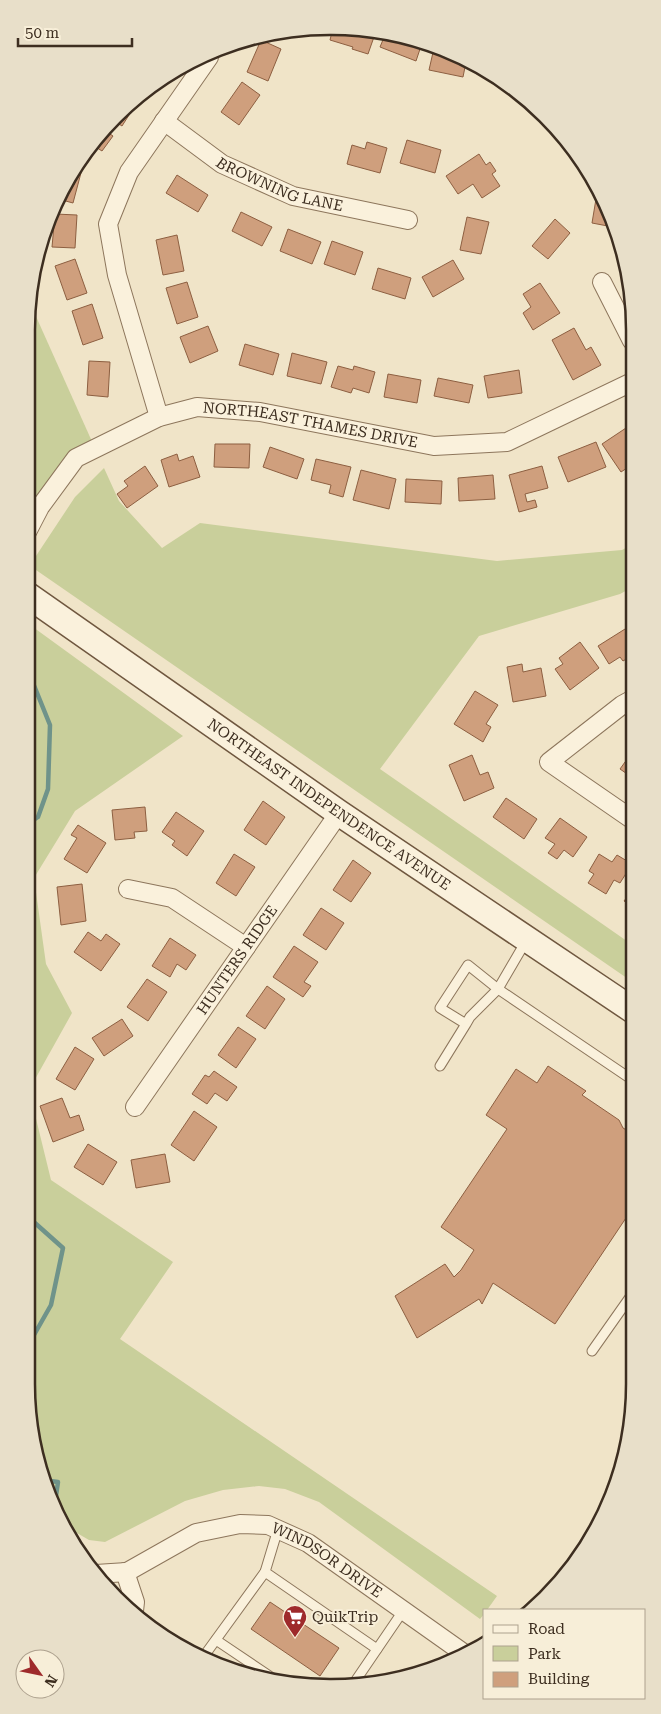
<svg xmlns="http://www.w3.org/2000/svg" width="661" height="1714" font-family="'Roboto Serif',serif">
  <rect width="100%" height="100%" fill="#f0e4c8"/>
  <g fill="#c9cf9b">
    <path d="M30 303 94 446 26 533V331Z"/>
    <path d="M104 468 119 501 162 548 200 523 497 561 622 550 633 544V587L620 594 479 636 380 769 634 946V983L36 570 34 559 75 497Z"/>
    <path d="M26 622 183 736 75 811 34 878 46 964 72 1013 29 1090 51 1180 173 1262 120 1339 497 1596 487 1610H485V1613L480 1619 319 1502 285 1489 259 1486 223 1490 185 1501 105 1542 89 1540 70 1529 42 1482 26 1383Z"/>
  </g>
  <g fill="none" stroke-linecap="round" stroke-linejoin="round">
    <g stroke="#6f938a" stroke-width="4.5">
      <path d="M26 678 33 683 50 725 48 789 38 817 26 825"/>
      <path d="M26 1215 63 1248 51 1305 26 1349"/>
      <path d="M42 1480 58 1482 55 1503"/>
    </g>
  </g>
  <g fill="#cf9f7d" stroke="#8d5f41">
    <path d="M332 32 375 34 368 54 352 49 353 47 330 40Z"/>
    <path d="M385 35 410 37 422 43 416 61 380 47Z"/>
    <path d="M261 40 281 49 268 81 247 72Z"/>
    <path d="M434 48 466 62 463 77 429 70Z"/>
    <path d="M480 69 499 77 502 79 479 75Z"/>
    <path d="M242 82 260 95 239 125 221 112Z"/>
    <path d="M136 104 122 126 116 122Z"/>
    <path d="M106 131 113 136 102 151 91 144 85 153 89 145Z"/>
    <path d="M407 140 441 150 435 173 400 163Z"/>
    <path d="M367 142 387 148 380 173 347 164 352 145 365 149Z"/>
    <path d="M479 154 486 165 490 162 496 171 492 174 500 186 482 198 473 184 458 194 446 176Z"/>
    <path d="M78 168 82 169 73 203 62 200Z"/>
    <path d="M177 175 208 195 198 212 166 193Z"/>
    <path d="M596 199 605 200 613 227 592 223Z"/>
    <path d="M241 212 272 227 262 246 232 231Z"/>
    <path d="M55 214 77 215 75 248 52 247Z"/>
    <path d="M467 217 489 222 481 254 460 250Z"/>
    <path d="M555 219 570 233 548 259 532 246Z"/>
    <path d="M288 229 321 242 312 264 280 251Z"/>
    <path d="M177 235 184 271 163 275 156 240Z"/>
    <path d="M332 241 363 252 355 275 324 264Z"/>
    <path d="M75 259 87 293 67 300 55 266Z"/>
    <path d="M453 260 464 279 433 297 422 277Z"/>
    <path d="M378 268 411 278 405 299 372 289Z"/>
    <path d="M187 282 198 317 177 324 166 288Z"/>
    <path d="M540 283 560 313 533 330 523 313 531 307 523 294Z"/>
    <path d="M92 304 103 338 83 345 72 311Z"/>
    <path d="M208 326 218 351 190 363 180 337Z"/>
    <path d="M574 328 586 350 591 347 601 365 573 380 552 340Z"/>
    <path d="M245 344 279 354 273 375 239 365Z"/>
    <path d="M292 353 327 362 321 384 287 376Z"/>
    <path d="M89 361 110 362 108 397 87 395Z"/>
    <path d="M338 366 353 370 354 366 375 372 369 393 353 388 351 393 331 387Z"/>
    <path d="M519 370 522 393 488 398 484 376Z"/>
    <path d="M388 374 421 380 417 403 384 397Z"/>
    <path d="M438 378 473 385 469 403 434 396Z"/>
    <path d="M632 424V449L631 450 633 464 621 472 602 444Z"/>
    <path d="M596 442 606 467 568 482 558 457Z"/>
    <path d="M215 444H250L249 468 214 467Z"/>
    <path d="M270 447 304 459 297 479 263 467Z"/>
    <path d="M177 454 179 461 193 456 200 477 169 487 161 460Z"/>
    <path d="M316 459 351 467 343 497 329 493 331 485 311 480Z"/>
    <path d="M145 466 158 486 127 508 117 494 128 486 124 481Z"/>
    <path d="M542 466 548 488 525 494 527 502 535 500 537 507 519 512 509 475Z"/>
    <path d="M361 470 396 479 389 509 353 500Z"/>
    <path d="M493 475 495 499 459 501 458 478Z"/>
    <path d="M406 479 442 481 441 504 405 502Z"/>
    <path d="M633 624V655L623 661 620 657 609 664 598 646Z"/>
    <path d="M580 642 599 668 570 690 555 669 563 664 559 658Z"/>
    <path d="M522 664 523 672 541 668 546 696 513 702 507 667Z"/>
    <path d="M475 691 498 705 486 724 491 727 483 742 454 724Z"/>
    <path d="M633 751V778L620 769Z"/>
    <path d="M472 755 480 775 488 772 494 788 464 801 449 765Z"/>
    <path d="M506 798 537 819 524 839 493 817Z"/>
    <path d="M263 801 285 817 266 845 244 830Z"/>
    <path d="M145 807 147 831 134 832 135 838 115 840 112 810Z"/>
    <path d="M176 812 204 831 187 856 172 845 175 841 162 832Z"/>
    <path d="M560 818 587 837 573 857 564 850 557 859 548 853 555 844 545 838Z"/>
    <path d="M78 825 106 843 87 873 64 859 77 838 71 835Z"/>
    <path d="M234 854 255 867 236 896 216 883Z"/>
    <path d="M599 854 612 862 617 855 632 864 620 883 614 880 606 894 588 883 594 874 589 871Z"/>
    <path d="M353 860 371 873 351 902 333 890Z"/>
    <path d="M82 884 86 921 61 925 57 887Z"/>
    <path d="M634 888V908L624 901Z"/>
    <path d="M321 908 344 923 326 950 303 935Z"/>
    <path d="M88 932 101 941 106 934 120 944 101 971 74 952Z"/>
    <path d="M170 938 196 955 186 970 177 964 170 977 152 966Z"/>
    <path d="M294 946 318 962 304 982 311 986 303 997 273 977Z"/>
    <path d="M147 979 167 992 148 1021 127 1007Z"/>
    <path d="M267 986 285 999 265 1029 246 1016Z"/>
    <path d="M122 1019 133 1036 104 1056 92 1038Z"/>
    <path d="M238 1027 256 1039 236 1068 218 1055Z"/>
    <path d="M75 1047 94 1059 75 1090 56 1079Z"/>
    <path d="M548 1066 586 1091 582 1095 619 1120 623 1128 630 1132 634 1126V1206L555 1324 493 1283 482 1304 479 1299 417 1338 395 1296 445 1264 454 1277 461 1270 474 1250 441 1227 507 1129 486 1115 516 1069 537 1083Z"/>
    <path d="M214 1071 237 1087 227 1101 215 1093 207 1104 192 1094 205 1075 209 1077Z"/>
    <path d="M62 1098 70 1118 79 1115 84 1130 53 1142 40 1106Z"/>
    <path d="M194 1111 217 1127 194 1161 171 1145Z"/>
    <path d="M88 1144 117 1162 103 1185 74 1167Z"/>
    <path d="M165 1154 170 1182 136 1188 131 1160Z"/>
    <path d="M270 1602 339 1648 320 1676 251 1629Z"/>
  </g>
  <g fill="none" stroke-linecap="round" stroke-linejoin="round">
    <g stroke="#8d765c" stroke-width="11">
      <g id="lane">
        <path d="M526 941 498 989 634 1081"/>
        <path d="M440 1066 466 1024 470 1017 498 989 468 965 440 1008 466 1024"/>
        <path d="M592 1351 635 1290"/>
        <path d="M278 1529 265 1572 377 1649"/>
        <path d="M216 1640 274 1679"/>
        <path d="M204 1656 265 1572"/>
        <path d="M354 1683 403 1611"/>
      </g>
    </g>
    <g stroke="#8d765c" stroke-width="20">
      <g id="street">
        <path id="s1" d="M164 121 222 164 293 196 408 220"/>
        <path d="M602 282 632 341"/>
        <path d="M159 417 117 275 108 224 129 172 209 57"/>
        <path id="s2" d="M26 534 40 507 76 458 159 417 197 407 260 412 434 446 507 442 632 382"/>
        <path d="M633 699 622 705 549 762 633 820"/>
        <path d="M128 889 172 898 246 947"/>
        <path id="s3" d="M135 1107 339 813"/>
        <path d="M125 1572 135 1602 134 1611"/>
        <path id="s4" d="M96 1574 127 1572 196 1533 240 1524 268 1525 308 1543 462 1652"/>
      </g>
    </g>
    <g stroke="#6f573f" stroke-width="28">
      <g id="secondary">
        <path id="s5" d="M26 594 339 813 634 1011"/>
      </g>
    </g>
    <use href="#lane" stroke="#faf1dc" stroke-width="9"/>
    <use href="#street" stroke="#faf1dc" stroke-width="18"/>
    <use href="#secondary" stroke="#faf1dc" stroke-width="25"/>
  </g>
  <defs>
    <g id="supermarket-pin" transform="scale(1.25)"><path d="M0 17L-7.5 6A9.5 9.5 0 1 1 7.5 6Z" fill="#9e2a2b" stroke="#f7eed8"/><path d="M-6-5.5h2.5l.6 2H6L4.5 2H-2.5L-4.4-4H-6ZM-1.5 3.2a1.3 1.3 0 1 0 .1 0ZM3 3.2a1.3 1.3 0 1 0 .1 0Z" fill="#fff"/></g>
  </defs>
  <g fill-rule="evenodd">
    <use href="#supermarket-pin" x="295" y="1617"/>
  </g>
  <g text-anchor="middle" dominant-baseline="central" stroke-width="4" stroke-linejoin="round" paint-order="stroke">
    <g font-size="15" fill="#3d2e20" stroke="#f7eed8">
      <text stroke="none"><textPath href="#s1" startOffset="134">BROWNING LANE</textPath></text>
      <text stroke="none"><textPath href="#s2" startOffset="338">NORTHEAST THAMES DRIVE</textPath></text>
      <text stroke="none"><textPath href="#s5" startOffset="369">NORTHEAST INDEPENDENCE AVENUE</textPath></text>
      <text stroke="none"><textPath href="#s3" startOffset="179">HUNTERS RIDGE</textPath></text>
      <text stroke="none"><textPath href="#s4" startOffset="252">WINDSOR DRIVE</textPath></text>
    </g>
    <g font-size="15" fill="#3d2e20" stroke="#f7eed8" text-anchor="start">
      <text x="312" y="1617">QuikTrip</text>
    </g>
  </g>
  <path d="M0 0H661V1714H0ZM330 35H331A295 295 0 0 1 626 330V1384A295 295 0 0 1 331 1679H330A295 295 0 0 1 35 1384V330A295 295 0 0 1 330 35Z" fill="#e8dfc9" fill-rule="evenodd"/>
  <path fill="none" stroke="#3d2e20" stroke-width="2.5" d="M330 35H331A295 295 0 0 1 626 330V1384A295 295 0 0 1 331 1679H330A295 295 0 0 1 35 1384V330A295 295 0 0 1 330 35Z"/>
  <rect x="483" y="1609" width="162" height="90" fill="#f7eed8" stroke="#ada18e"/>
  <rect x="493" y="1625" width="25" height="8" fill="#faf1dc" stroke="#ada18e"/>
  <text x="528" y="1634" font-size="15" fill="#3d2e20">Road</text>
  <rect x="493" y="1646" width="25" height="15" fill="#c9cf9b" stroke="#ada18e"/>
  <text x="528" y="1659" font-size="15" fill="#3d2e20">Park</text>
  <rect x="493" y="1672" width="25" height="15" fill="#cf9f7d" stroke="#ada18e"/>
  <text x="528" y="1684" font-size="15" fill="#3d2e20">Building</text>
  <g transform="translate(40 1674) rotate(123)"><circle r="24" fill="#f7eed8" stroke="#ada18e"/>
  <path d="M0-4L9 19L0 12L-9 19Z" fill="#9e2a2b"/>
  <text y="-8" font-size="14" font-weight="bold" text-anchor="middle" fill="#3d2e20">N</text>
  </g>
  <path d="M18 38v8h114v-8" fill="none" stroke="#3d2e20" stroke-width="2.5"/>
  <text x="25" y="38" font-size="15" fill="#3d2e20" stroke="#f7eed8" stroke-width="4" paint-order="stroke">50 m</text>
</svg>
